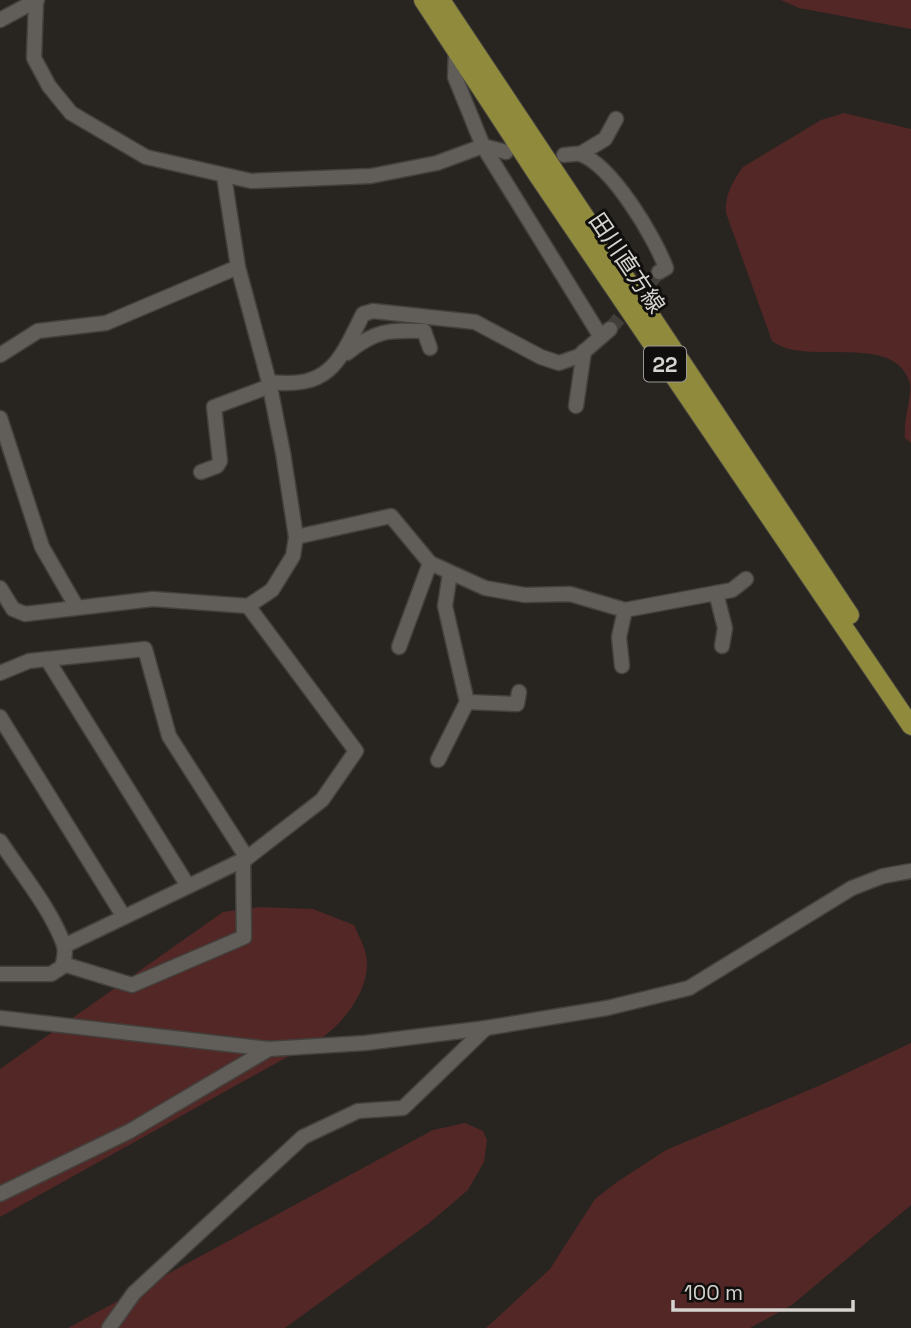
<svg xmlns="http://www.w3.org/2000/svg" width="911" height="1328" font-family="'Space Grotesk','Noto Sans JP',sans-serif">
  <rect width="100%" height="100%" fill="#282521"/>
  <g fill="#522725">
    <path d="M781 0H911V29L799 8Z"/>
    <path d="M844 113 911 129V443L905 438C903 420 911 402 910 384 896 330 806 368 772 341L726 213C724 197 733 180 743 167L821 120Z"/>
    <path d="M259 907 313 909 354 925C358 935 367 950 367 962 368 991 345 1021 323 1037L0 1217V1069L223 912Z"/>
    <path d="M911 1043V1205L792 1305 750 1328H486L550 1269 595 1199 617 1182 666 1150 823 1084Z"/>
    <path d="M465 1123 483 1131 487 1140 484 1162 468 1190 428 1224 285 1328H68L433 1130Z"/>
  </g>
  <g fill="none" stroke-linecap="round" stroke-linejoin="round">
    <path stroke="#423f3b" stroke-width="14" stroke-dasharray="14 7" stroke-linecap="butt" d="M610 329 659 272"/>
    <g stroke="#44413d" stroke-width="17">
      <g id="minor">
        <path d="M36 0 34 58 49 86 71 113 146 157 251 181 371 176 437 163 483 146 506 152"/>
        <path d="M0 20 37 0"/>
        <path d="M456 49 455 77 483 146 601 337"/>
        <path d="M580 154 605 139 616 119"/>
        <path d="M564 155C568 155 576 153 580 154 612 165 655 238 666 268L659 272"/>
        <path d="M347 353C376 330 388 330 424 331L430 348"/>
        <path d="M0 355 38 331 106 323 238 267"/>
        <path d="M269 382C329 389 339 363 363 314L373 311 475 322 541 357 559 363 579 356 610 329"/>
        <path d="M576 406 584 351"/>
        <path d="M0 418 42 547 76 606"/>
        <path d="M201 472 217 466 220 461 214 407 270 386"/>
        <path d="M296 537 391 516 430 563 485 588 525 595 570 594 625 610 732 590 746 579"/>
        <path d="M450 573 445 606 467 702 517 704 519 692"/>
        <path d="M0 588 13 609 25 614 153 599 248 606 272 590 293 556 296 537 283 453 269 382 238 267 224 176"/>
        <path d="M716 593 725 628 722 646"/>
        <path d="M399 647 430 563"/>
        <path d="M47 659 188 886"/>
        <path d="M622 666 619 637 625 610"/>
        <path d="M0 673 29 661 145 649 169 736 247 858"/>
        <path d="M0 717 124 917"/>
        <path d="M438 760 467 702"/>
        <path d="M0 841C21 873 51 909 64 945 66 953 64 960 62 967L51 974H0"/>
        <path d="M64 946 247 858 322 800 356 751 248 606"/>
        <path d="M63 964 132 985 244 937 243 860"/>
        <path d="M0 1018 269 1049 365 1043 486 1028 607 1008 689 988 852 888 883 876 911 871"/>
        <path d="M0 1194 130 1131 269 1049"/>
        <path d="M109 1328 134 1293 303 1137 358 1111 403 1108 486 1028"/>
      </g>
    </g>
    <g stroke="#44413d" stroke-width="20">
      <g id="major">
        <path d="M423 0 538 176 911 726"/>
        <path d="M441 0 850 615"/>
      </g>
    </g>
    <use href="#minor" stroke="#615d58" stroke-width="14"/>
    <use href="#major" stroke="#8f8a3c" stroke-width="18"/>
  </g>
  <g text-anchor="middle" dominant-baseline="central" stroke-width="6" stroke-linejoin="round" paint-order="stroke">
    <rect fill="#100f0d" stroke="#9b9996" stroke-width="2" x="644" y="346.5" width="42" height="35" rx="5"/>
    <g font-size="21" font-weight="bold" fill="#d6d4d0">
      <text x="665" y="364">22</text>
    </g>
    <g font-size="23" fill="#d6d4d0" stroke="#100f0d">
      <text transform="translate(627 263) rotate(56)">田川直方線</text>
    </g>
  </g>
  <path d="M673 1300v10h180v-10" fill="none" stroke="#d6d4d0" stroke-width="3.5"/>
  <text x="684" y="1300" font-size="21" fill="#d6d4d0" stroke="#100f0d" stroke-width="5" paint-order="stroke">100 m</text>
</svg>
